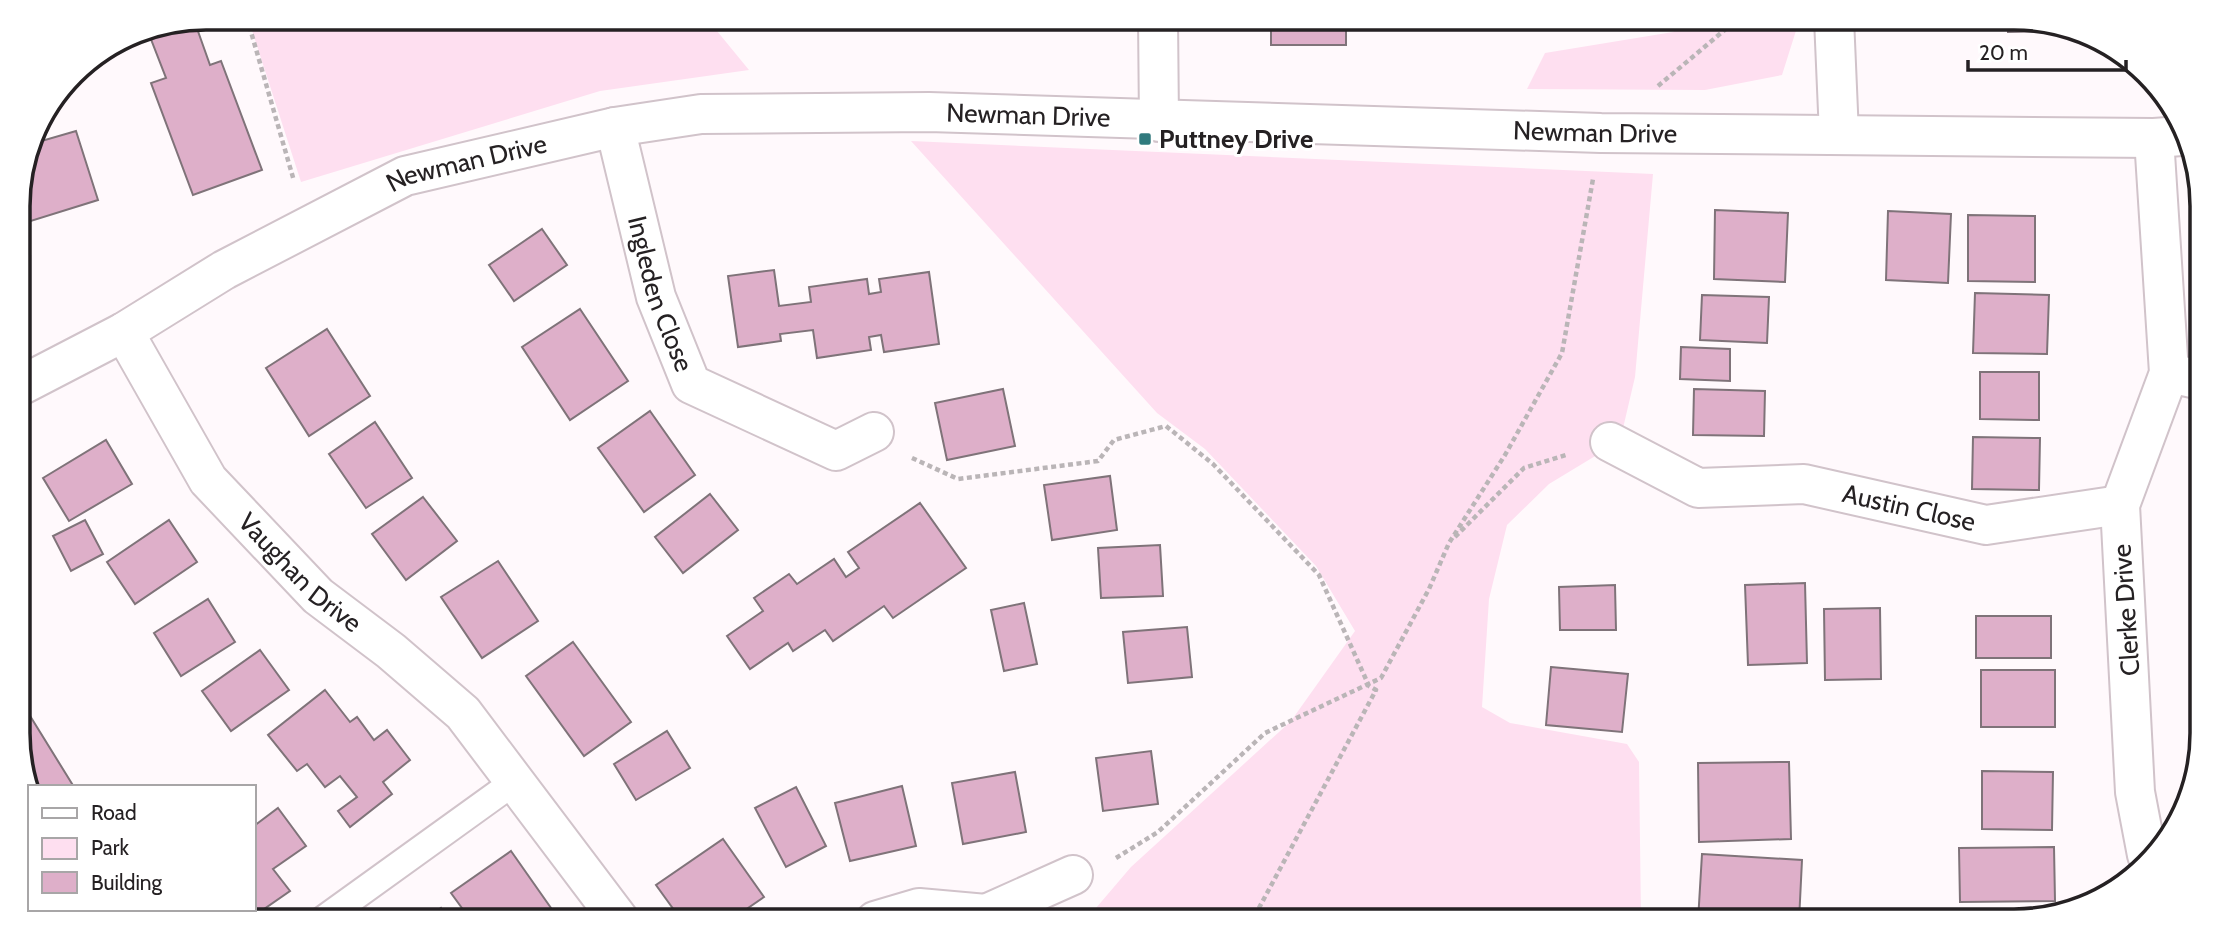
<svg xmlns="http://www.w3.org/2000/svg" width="2220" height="939" font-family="Cabin,sans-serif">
  <rect width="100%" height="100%" fill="#fff9fc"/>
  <g fill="#fedff0">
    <path d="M248 18H716L717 31 749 70 600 91 301 182Z"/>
    <path d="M1691 18H1800L1782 75 1705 90 1527 89 1545 53 1673 32Z"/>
    <path d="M911 141 1653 174 1635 377 1620 441 1549 484 1507 525 1489 599 1482 707 1510 723 1627 744 1639 762 1641 921H1064L1096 908 1131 867 1291 721 1355 631 1316 566 1205 449 1157 413Z"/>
  </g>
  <g fill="#deafc9" stroke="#7f7379" stroke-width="2">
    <rect x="811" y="18" width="60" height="10"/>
    <rect x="1271" y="18" width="75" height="27"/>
    <path d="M2007 18 2051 25V31L2008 32Z"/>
    <path d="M194 20 210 65 221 61 262 170 193 195 151 83 166 78 147 29Z"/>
    <path d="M76 131 98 200 18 225V193L31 144Z"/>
    <path d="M1715 210 1788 213 1785 282 1714 279Z"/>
    <path d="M1888 211 1951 214 1948 283 1886 280Z"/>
    <path d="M1968 215 2035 216V282L1968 281Z"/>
    <path d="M542 229 567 265 514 301 489 265Z"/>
    <path d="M774 270 779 306 811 302 809 287 867 279 869 294 881 292 879 279 929 272 939 344 884 352 881 335 869 337 871 350 817 358 813 330 780 334 781 341 738 347 728 276Z"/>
    <path d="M1975 293 2049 295 2047 354 1973 353Z"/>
    <path d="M1702 295 1769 297 1767 343 1700 340Z"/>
    <path d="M580 309 628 381 570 420 522 347Z"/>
    <path d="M327 329 370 396 309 436 266 368Z"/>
    <path d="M1681 347 1730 349V381L1680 379Z"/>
    <path d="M1980 372H2039V420L1980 419Z"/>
    <path d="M1003 389 1015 446 947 460 935 403Z"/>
    <path d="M1694 389 1765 391 1764 436 1693 435Z"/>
    <path d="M650 411 695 475 644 512 598 448Z"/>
    <path d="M375 422 412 478 366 508 329 454Z"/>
    <path d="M1973 437 2040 438 2039 490 1972 489Z"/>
    <path d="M106 440 132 484 69 521 43 478Z"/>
    <path d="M1110 476 1117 530 1052 540 1044 485Z"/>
    <path d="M710 494 738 530 683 573 655 537Z"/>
    <path d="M423 497 457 541 406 580 372 534Z"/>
    <path d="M920 503 966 568 893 618 884 606 833 641 825 630 793 651 788 643 750 669 727 636 763 611 754 598 789 574 797 584 834 559 846 577 859 568 848 552Z"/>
    <path d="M85 520 103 554 71 571 53 536Z"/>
    <path d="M169 520 197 562 135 604 107 562Z"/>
    <path d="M1160 545 1163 596 1101 598 1098 548Z"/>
    <path d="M498 561 538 621 482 658 441 597Z"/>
    <path d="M1805 583 1807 663 1748 665 1745 585Z"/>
    <path d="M1615 585 1616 630H1560L1559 587Z"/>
    <path d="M208 599 235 642 181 676 154 633Z"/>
    <path d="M1024 603 1037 664 1004 671 991 610Z"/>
    <path d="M1880 608 1881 679 1825 680 1824 609Z"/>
    <rect x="1976" y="616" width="75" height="42"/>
    <path d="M1187 627 1192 677 1128 683 1123 632Z"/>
    <path d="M573 642 631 722 584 756 526 676Z"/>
    <path d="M260 650 289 690 231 731 202 691Z"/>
    <path d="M1551 667 1628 674 1622 732 1546 725Z"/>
    <rect x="1981" y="670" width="74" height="57"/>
    <path d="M325 690 350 722 357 717 374 740 387 730 410 760 383 782 392 794 350 827 338 811 357 797 340 776 325 787 307 764 297 771 268 735Z"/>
    <path d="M19 698 74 787H31L19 758Z"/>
    <path d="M667 731 690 768 636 800 614 764Z"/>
    <path d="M1151 751 1158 804 1103 811 1096 758Z"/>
    <path d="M1789 762 1791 839 1699 842 1698 763Z"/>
    <path d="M1982 771 2053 772 2052 830 1982 829Z"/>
    <path d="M1015 772 1026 832 963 844 952 783Z"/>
    <path d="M902 786 916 846 850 861 835 803Z"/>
    <path d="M796 787 826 846 786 867 755 808Z"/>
    <path d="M278 808 306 846 273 869 290 891 251 918 244 909H254V826Z"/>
    <path d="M723 839 764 897 729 921H682L656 885Z"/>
    <path d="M2054 847 2055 901 1960 902 1959 848Z"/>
    <path d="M511 851 551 908 533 921H458L467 915 451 893Z"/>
    <path d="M1702 854 1802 860 1799 921H1698Z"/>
    <path d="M441 908 450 921H423Z"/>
    <path d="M173 909H243L226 921 206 922 178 916Z"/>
  </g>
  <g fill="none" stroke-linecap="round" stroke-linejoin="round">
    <g stroke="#d1c3ca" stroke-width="30">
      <path id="lane" d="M321 921 514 782"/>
    </g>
    <g stroke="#d1c3ca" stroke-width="42">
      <g id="street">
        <path d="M1158 18 1159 122"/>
        <path d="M1834 18 1839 135"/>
        <path id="s1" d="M615 127 656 297 691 384 836 451 874 432"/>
        <path id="s2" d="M124 332 208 480 318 596 391 651 463 713 620 921"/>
        <path d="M2169 373 2201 380"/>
        <path id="s3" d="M18 387 124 332 224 270 405 176 615 127 701 114 929 112 1601 133 2154 138 2182 136"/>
        <path id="s4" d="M1610 442 1698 488 1804 484 1986 525 2120 505"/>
        <path d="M2147 855 2135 792 2120 505 2169 373 2154 138"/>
        <path d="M986 914 1073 875"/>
        <path d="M875 921 919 908 986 914 988 921"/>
      </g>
    </g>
    <g stroke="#bab5b7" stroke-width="4.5" stroke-dasharray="5 3.5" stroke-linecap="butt">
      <path d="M247 18 294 181"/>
      <path d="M1658 86 1739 18"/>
      <path d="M912 458 958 479 1098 461 1114 440 1166 426 1213 464 1319 575 1369 686 1376 690 1252 921"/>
      <path d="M1455 537 1524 468 1566 455"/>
      <path d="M1116 858 1158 832 1265 733 1381 678 1429 589 1449 543 1505 455 1562 353 1593 179"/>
    </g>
    <use href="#lane" stroke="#fff" stroke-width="26"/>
    <use href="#street" stroke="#fff" stroke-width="38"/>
  </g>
  <rect fill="#30797d" stroke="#fff" stroke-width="2.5" x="1138" y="132" width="14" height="14" rx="3.5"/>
  <g text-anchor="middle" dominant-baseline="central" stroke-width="6" stroke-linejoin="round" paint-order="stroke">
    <g font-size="26" fill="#252123" stroke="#fff">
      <text stroke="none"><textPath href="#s3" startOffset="1071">Newman Drive</textPath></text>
      <text stroke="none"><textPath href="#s3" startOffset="1638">Newman Drive</textPath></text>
      <text stroke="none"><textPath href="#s3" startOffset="504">Newman Drive</textPath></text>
      <text stroke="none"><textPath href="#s1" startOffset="173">Ingleden Close</textPath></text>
      <text stroke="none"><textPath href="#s4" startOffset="313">Austin Close</textPath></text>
      <text stroke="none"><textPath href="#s2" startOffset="301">Vaughan Drive</textPath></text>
      <text transform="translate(2126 610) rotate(-94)">Clerke Drive</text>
    </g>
    <g font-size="26" font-weight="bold" fill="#252123" stroke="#fff" text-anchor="start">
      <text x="1159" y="139">Puttney Drive</text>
    </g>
  </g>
  <path d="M0 0H2220V939H0ZM206 30H2014A176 176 0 0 1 2190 206V733A176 176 0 0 1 2014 909H206A176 176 0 0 1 30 733V206A176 176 0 0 1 206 30Z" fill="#fff" fill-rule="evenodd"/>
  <path fill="none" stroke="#252123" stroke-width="3.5" d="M206 30H2014A176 176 0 0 1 2190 206V733A176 176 0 0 1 2014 909H206A176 176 0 0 1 30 733V206A176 176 0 0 1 206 30Z"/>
  <rect x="28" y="785" width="228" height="126" fill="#ffffff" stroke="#a8a6a7" stroke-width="2"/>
  <rect x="42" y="808" width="35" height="10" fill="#ffffff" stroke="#a8a6a7" stroke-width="2"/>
  <text x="91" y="820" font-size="21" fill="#252123">Road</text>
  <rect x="42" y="838" width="35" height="21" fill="#fedff0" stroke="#a8a6a7" stroke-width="2"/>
  <text x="91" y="855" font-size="21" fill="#252123">Park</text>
  <rect x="42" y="872" width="35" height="21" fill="#deafc9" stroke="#a8a6a7" stroke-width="2"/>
  <text x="91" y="890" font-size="21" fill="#252123">Building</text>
  <path d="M1968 60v10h158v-10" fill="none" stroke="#252123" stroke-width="3.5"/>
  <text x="1979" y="60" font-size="21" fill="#252123" stroke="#ffffff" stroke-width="5" paint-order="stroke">20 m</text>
</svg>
